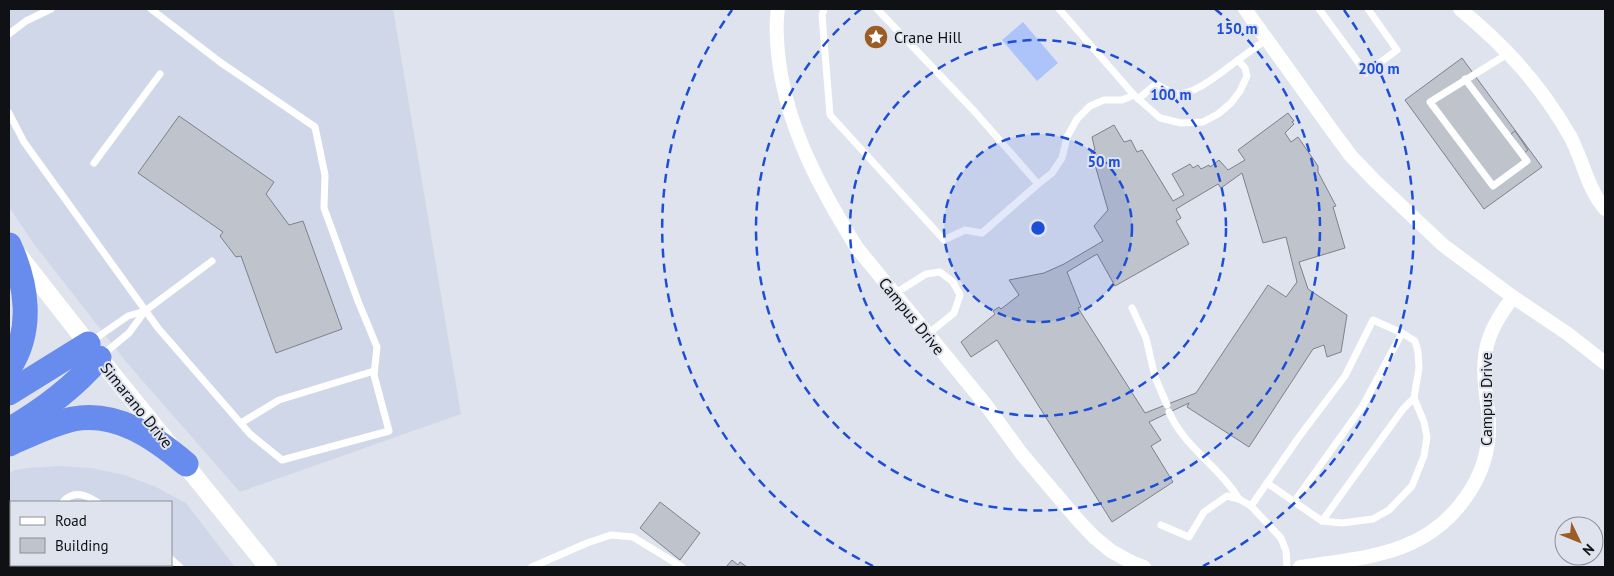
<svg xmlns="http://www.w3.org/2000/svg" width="1614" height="576" font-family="'PT Sans',sans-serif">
  <rect width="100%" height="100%" fill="#dfe3ed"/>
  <g fill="#d0d7e8" fill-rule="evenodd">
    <path d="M9 9H393L461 414 240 492 127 363 34 244 9 207Z"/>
    <path d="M57 466 91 468 125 475 156 487 186 503 235 567H9V473L15 470 28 468ZM11 502H171V565H11Z"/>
  </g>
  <path fill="#adc4fb" d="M1023 22 1058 63 1037 81 1002 40Z"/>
  <g fill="#bfc3cc" stroke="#7e818a" fill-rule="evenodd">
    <path d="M1462 58 1542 167 1484 209 1405 100Z"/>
    <path d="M1288 113 1294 121 1292 122 1294 124 1285 133 1291 142 1298 137 1318 166V172L1336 206 1333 207 1345 248 1299 262 1308 289 1347 315 1341 352 1327 357 1324 345 1313 349 1249 447 1187 407 1189 403 1149 422 1161 440 1151 446 1173 482 1112 522 997 340 971 357 961 342 995 314 993 311 999 307 1001 309 1019 295 1009 280 1044 273 1064 264 1103 241 1094 226 1108 210 1091 151 1095 150 1092 137 1114 125 1124 142 1131 140 1137 152 1142 150 1173 201 1184 195 1172 174 1190 164 1193 168 1198 165 1201 169 1209 165 1210 167 1219 160 1228 170 1245 160 1238 150ZM1242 173 1263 243 1286 237 1297 282 1286 297 1268 285 1196 393 1145 413 1078 308 1081 307 1067 272 1097 254 1115 286 1189 244 1176 221 1181 218 1176 209 1218 184 1221 188Z"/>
    <path d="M179 116 274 182 266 194 289 225 303 221 342 329 276 353 241 256 236 257 220 236 223 232 138 173Z"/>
    <path d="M1515 131 1528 150 1524 153 1511 134Z"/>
    <path d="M660 502 700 533 680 560 640 528Z"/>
    <path d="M732 560 738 565 740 562 747 567H726Z"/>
  </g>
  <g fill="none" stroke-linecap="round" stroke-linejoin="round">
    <g stroke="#fff" stroke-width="7">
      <path d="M824 9 822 15 830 115 944 240 965 230 982 233 1038 184 975 112 877 9"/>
      <path d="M1059 9 1134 95 1160 118 1181 123 1203 122 1218 114 1231 103 1240 91 1247 76 1245 68 1238 60 1267 39"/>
      <path d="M1319 9 1366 73 1397 50 1368 9"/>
      <path d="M9 34 26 21 51 9"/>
      <path d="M1465 79 1527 161 1493 186 1430 102 1509 53"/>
      <path d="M1138 99 1156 84C1162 87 1168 92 1175 93 1192 98 1224 70 1238 60"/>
      <path d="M9 113 24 142 158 328 250 434 282 460 389 431 374 375 377 347 358 301 324 208 325 175 315 127 220 62 151 9"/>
      <path d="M94 163 160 74"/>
      <path d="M1038 184 1052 173 1062 158 1067 137 1077 119 1090 106 1104 100H1122L1134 95"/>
      <path d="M894 294 926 274 940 272 953 282 960 295 954 313 928 334"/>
      <path d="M1132 308 1146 338 1155 377 1167 405"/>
      <path d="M92 341 128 316 145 311"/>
      <path d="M101 356 129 333 145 311 212 261"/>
      <path d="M1169 412C1184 447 1220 467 1239 499"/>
      <path d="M241 423 279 400 374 371"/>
      <path d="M1267 483 1322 521 1342 523 1373 519 1389 510 1412 486 1424 456 1427 437 1424 422 1414 398 1419 368 1418 352 1415 341 1402 333 1373 320 1345 376 1299 437 1251 506 1281 538 1286 551 1287 567"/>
      <path d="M63 502C73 490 85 494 97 502"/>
      <path d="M1294 502 1362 407 1402 333"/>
      <path d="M1322 521 1403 409 1414 398"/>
      <path d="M1161 525 1189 537 1204 512 1227 496 1239 499 1251 506"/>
      <path d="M9 541H11"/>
      <path d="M171 559 180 567"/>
      <path d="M65 565 69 567"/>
      <path d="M123 565 127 567"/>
      <path d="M532 567 587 543 611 535 633 537 682 567"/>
    </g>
    <g stroke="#fff" stroke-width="14">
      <path d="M778 9C775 26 777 45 779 62 788 130 821 190 857 248L986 405 1021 453 1077 519 1094 537 1111 551 1131 562 1144 567"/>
      <path d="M1245 9 1331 129 1351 156 1376 182 1443 245 1513 297 1568 334 1605 363"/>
      <path d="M1460 9C1506 47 1540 84 1570 136 1583 160 1587 188 1605 209"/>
      <path d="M1300 567C1365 557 1425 556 1466 497 1481 476 1489 452 1489 426 1489 412 1486 399 1485 385 1481 347 1491 326 1513 297"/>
    </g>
    <path stroke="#fff" stroke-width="18" d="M19 256 88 344 268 567"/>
    <g stroke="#688cee" stroke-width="25">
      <path d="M9 245C27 284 34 330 9 368"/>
      <path d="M9 393 88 344"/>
      <path d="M9 430C42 411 74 387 99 358"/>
      <path d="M9 444C29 435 51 424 73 419 117 411 154 437 186 464"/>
    </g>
  </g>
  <circle cx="1038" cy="228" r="94" fill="#1d4ed8" fill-opacity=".12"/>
  <g fill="none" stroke="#1d4ed8" stroke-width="2.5" stroke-dasharray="9 6">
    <circle cx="1038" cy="228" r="94"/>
    <circle cx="1038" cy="228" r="188"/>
    <path d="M1215 9A282 282 0 1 1 861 9"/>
    <path d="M873 566A376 376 0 0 1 732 10M1344 10A376 376 0 0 1 1203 566"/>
  </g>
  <defs>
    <g id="sight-disc" transform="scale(1.25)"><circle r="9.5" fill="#9c5c26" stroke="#dfe3ed"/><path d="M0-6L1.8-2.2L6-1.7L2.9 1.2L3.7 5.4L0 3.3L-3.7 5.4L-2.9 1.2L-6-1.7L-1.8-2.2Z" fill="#fff"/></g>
  </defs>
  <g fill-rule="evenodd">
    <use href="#sight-disc" x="876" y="37"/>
  </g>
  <g text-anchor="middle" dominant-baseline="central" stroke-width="4" stroke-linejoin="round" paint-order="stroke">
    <g font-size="16" fill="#101115" stroke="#dfe3ed" text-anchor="start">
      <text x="894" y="37">Crane Hill</text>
    </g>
    <g font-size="16" fill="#101115" stroke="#dfe3ed">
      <text transform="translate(912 316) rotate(51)">Campus Drive</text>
      <text transform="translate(1486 399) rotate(-90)">Campus Drive</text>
      <text transform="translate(137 405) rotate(51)">Simarano Drive</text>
    </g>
  </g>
  <circle cx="1038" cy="228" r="8" fill="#1d4ed8" stroke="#dfe3ed" stroke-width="2.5"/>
  <g font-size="15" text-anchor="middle" font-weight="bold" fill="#1d4ed8" stroke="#dfe3ed" stroke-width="4" stroke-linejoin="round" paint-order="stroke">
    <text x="1237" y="34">150 m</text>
    <text x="1379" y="74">200 m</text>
    <text x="1171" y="100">100 m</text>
    <text x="1104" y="167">50 m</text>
  </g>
  <rect width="1614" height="576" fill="none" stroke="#101115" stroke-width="20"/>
  <rect x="10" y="501" width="162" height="65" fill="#dfe3ed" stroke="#8c8f97"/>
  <rect x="20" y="517" width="25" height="8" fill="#ffffff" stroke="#8c8f97"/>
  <text x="55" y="526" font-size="15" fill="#101115">Road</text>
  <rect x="20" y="538" width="25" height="15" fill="#bfc3cc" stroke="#8c8f97"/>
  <text x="55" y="551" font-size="15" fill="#101115">Building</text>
  <g transform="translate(1579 541) rotate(133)"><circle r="24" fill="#dfe3ed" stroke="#8c8f97"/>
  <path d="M0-4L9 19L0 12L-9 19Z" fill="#9c5c26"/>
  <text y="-8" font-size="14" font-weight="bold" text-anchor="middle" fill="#101115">N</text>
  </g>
</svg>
